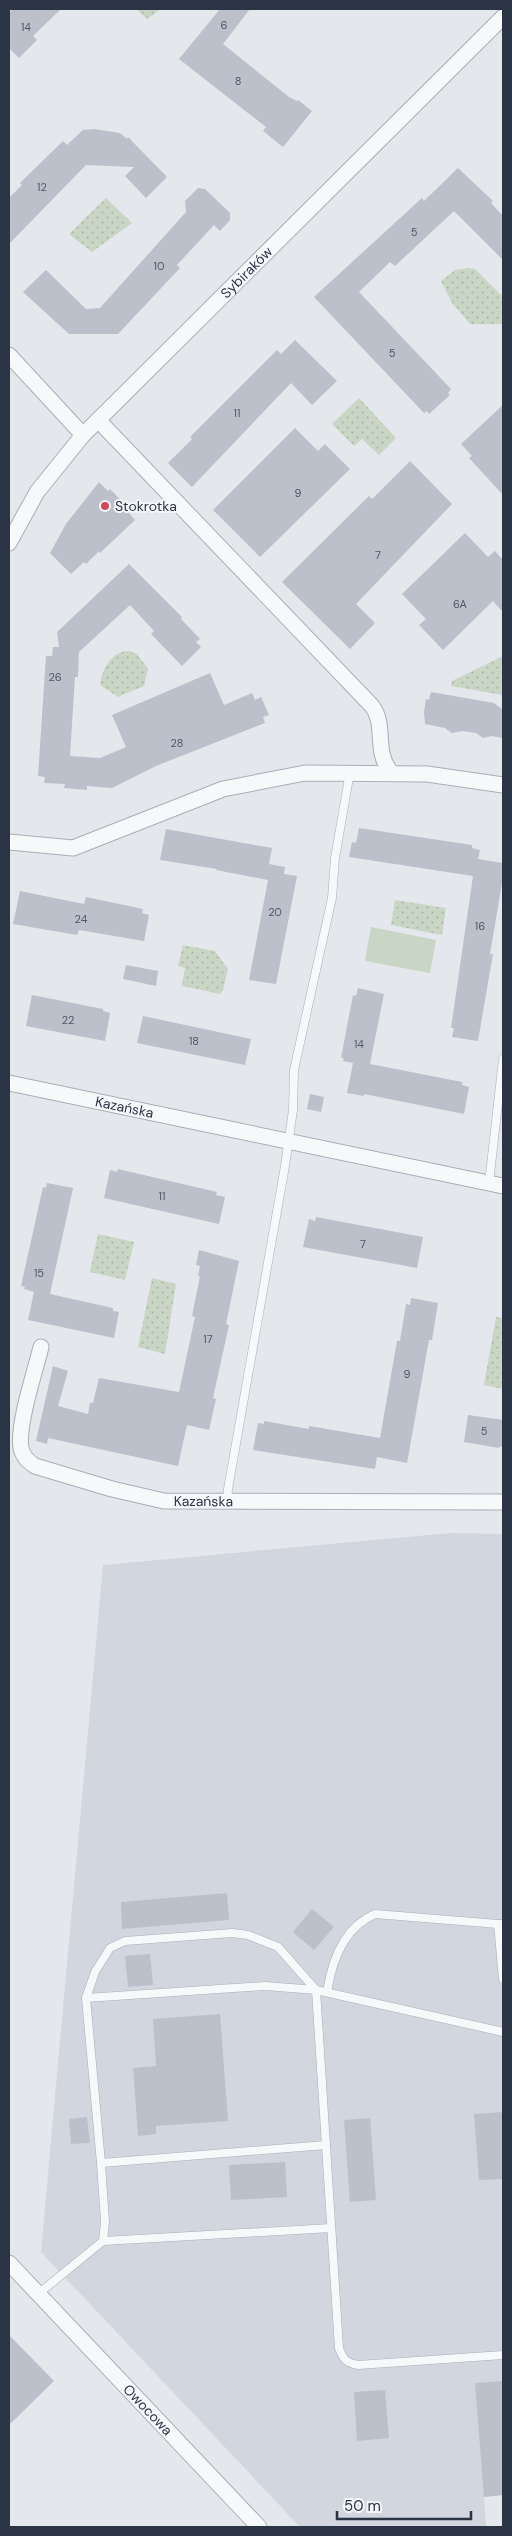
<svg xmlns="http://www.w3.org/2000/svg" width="512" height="2536" font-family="'DM Sans',sans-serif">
  <defs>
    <pattern id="park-dots" width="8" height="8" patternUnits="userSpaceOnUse" patternTransform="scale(1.25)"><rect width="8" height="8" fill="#c9d6c5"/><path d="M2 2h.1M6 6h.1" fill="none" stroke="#adb8ab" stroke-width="1.8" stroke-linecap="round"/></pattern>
  </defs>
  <rect width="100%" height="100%" fill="#e4e7ec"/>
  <path fill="#d2d6de" d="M451 1533 503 1534V2495L484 2497 486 2527H300L41 2252 103 1565Z"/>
  <g fill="url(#park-dots)">
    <path d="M136 9H161L147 19Z"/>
    <path d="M106 198 132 223 92 252 69 234Z"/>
    <path d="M470 268 475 269 503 297V324H470L452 303 441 281 455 270Z"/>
    <path d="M359 398 396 438 379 455 362 439 354 446 332 424Z"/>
    <path d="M128 651 137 654 148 669 144 686 118 697 100 685C102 669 111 652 128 651Z"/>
    <path d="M503 656V695L451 686 452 681Z"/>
    <path d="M395 900 446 908 442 935 391 925Z"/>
    <path d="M183 945 215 951 228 969 223 990 220 994 182 986 185 968 178 966Z"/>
    <path d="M98 1234 134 1242 125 1280 90 1272Z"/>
    <path d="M152 1278 176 1284 165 1354 138 1347Z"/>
    <path d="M496 1317 503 1318V1389L484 1385Z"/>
  </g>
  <path fill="#c9d6c5" d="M371 927 436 940 430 973 365 961Z"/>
  <g fill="#bbc0ca">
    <path d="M13 9H61L33 36 37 40 19 58 9 48V13Z"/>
    <path d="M220 9H250L223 44 289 97 297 101 298 100 312 111 283 147 263 131 266 127 179 59Z"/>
    <path d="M94 129 120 133 127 139 128 137 167 177 146 198 125 176 134 167 86 165 9 244V198L22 185 20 183 63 141 67 145 83 130Z"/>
    <path d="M458 168 493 201 491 203 503 216V260L454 211 395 266 390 262 359 292 451 389 448 393 450 395 429 414 427 411 424 413 314 297 422 198 424 201Z"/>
    <path d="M198 188 205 189 230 213V220L220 231 214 225 177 265 180 268 118 334H69L23 292 46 270 86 309 100 308 186 212 185 201Z"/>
    <path d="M295 340 337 381 312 405 291 383 192 487 168 463 192 439 190 437 277 350 281 354Z"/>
    <path d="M503 405V495L469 458 472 456 461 444Z"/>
    <path d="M295 428 318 451 325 444 350 469 260 557 213 510Z"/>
    <path d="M410 461 452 504 356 604 375 623 350 649 282 582 369 496 372 499Z"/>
    <path d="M99 482 108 491 110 489 131 511 129 513 135 520 100 553 99 551 86 564 84 562 71 574 50 553 66 524Z"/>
    <path d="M465 533 488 557 495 551 503 560V612L493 601 443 650 419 625 426 619 402 594Z"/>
    <path d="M129 564 182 617 181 619 200 639 196 642 201 647 182 666 151 634 154 631 130 605 79 652 78 677H75L70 756 100 758 126 747 112 715 210 673 224 705 252 693 255 700 261 697 269 715 263 717 265 723 156 766 112 788 87 786V790L64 788 65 784 44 783 45 777 38 776 46 656H52L53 647H59L57 632Z"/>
    <path d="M431 692 494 703 503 710V738L491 736 483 738 476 733 462 731 452 733 445 728 425 724 424 712 426 699 429 700Z"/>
    <path d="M359 828 472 845V848L480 850 478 859 503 863V877L490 954H493L478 1041 452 1037 454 1028H451L473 876 349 857 352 842 356 843Z"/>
    <path d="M166 829 272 848 269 864 285 867 284 874 297 876 276 984 249 980 268 880 216 870 217 869 160 860Z"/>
    <path d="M20 891 84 904 86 897 143 909 142 913 149 915 144 941 79 930 77 935 13 924Z"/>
    <path d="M126 965 158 971 156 986 123 979Z"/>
    <path d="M358 988 384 994 370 1064 462 1082V1085L469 1087 464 1114 364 1094V1096L347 1093 353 1063 343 1061 344 1058H341L353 995 356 996Z"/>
    <path d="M32 995 103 1009V1011L110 1013 105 1041 26 1026Z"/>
    <path d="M143 1016 251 1039 245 1065 137 1043Z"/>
    <path d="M310 1094 324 1097 321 1112 307 1109Z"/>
    <path d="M118 1169 217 1192 216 1195 225 1197 219 1224 104 1198 110 1170 117 1172Z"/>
    <path d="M47 1183 73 1188 50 1294 113 1308V1311L119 1312 114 1338 28 1320 34 1292 24 1289 25 1287 21 1286 43 1187 46 1188Z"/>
    <path d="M316 1217 423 1237 417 1268 303 1247 309 1219 315 1221Z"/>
    <path d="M199 1250 239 1261 226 1324 229 1325 213 1398 216 1399 209 1430 187 1425 178 1466 48 1438 47 1444 36 1441 53 1366 68 1371 58 1406 88 1414 90 1403H93L99 1378 179 1392 195 1317 192 1316 200 1276H198L200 1266 196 1265Z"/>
    <path d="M411 1298 438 1303 432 1340H429L407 1463 377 1457 375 1469 253 1450 258 1423 264 1424V1421L309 1429V1426L380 1438 397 1341H400L406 1304 410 1305Z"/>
    <path d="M468 1415 503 1420V1447L500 1446 499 1448 464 1442Z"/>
    <path d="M227 1893 229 1920 122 1929 121 1902Z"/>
    <path d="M312 1909 334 1927 314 1950 293 1932Z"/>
    <path d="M150 1954 153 1985 128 1987 125 1956Z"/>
    <path d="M220 2014 228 2121 156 2126V2134L138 2136 133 2068 156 2066 153 2019Z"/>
    <path d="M503 2112V2179L479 2180 474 2114Z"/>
    <path d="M87 2117 90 2143 71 2144 69 2119Z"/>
    <path d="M370 2118 376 2200 350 2202 344 2120Z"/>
    <path d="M285 2162 287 2197 231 2200 229 2165Z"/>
    <path d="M9 2335 54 2381 9 2425Z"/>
    <path d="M503 2381V2495L484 2497 475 2383Z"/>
    <path d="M385 2390 389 2438 357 2441 354 2392Z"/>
  </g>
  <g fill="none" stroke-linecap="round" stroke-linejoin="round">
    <g stroke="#a9aeb7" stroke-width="9">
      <g id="lane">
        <path d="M489 1183 503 1059"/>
        <path d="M227 1503 228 1489 285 1166 293 1110 294 1070 332 898 335 858 350 772"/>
        <path d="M501 1924H498L503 1979"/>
        <path d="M327 1992C332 1960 344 1927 375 1914L498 1924"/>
        <path d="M86 1998 95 1972 110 1948 125 1941 232 1933 248 1935 278 1947 316 1990 503 2032"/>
        <path d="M101 2163 326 2145"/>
        <path d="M103 2241 331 2228"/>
        <path d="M38 2294 103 2241 105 2222 101 2163 86 1998 265 1986 316 1990 339 2348C343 2359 346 2363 358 2365L503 2355"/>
      </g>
    </g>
    <g stroke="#a9aeb7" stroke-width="17">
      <g id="street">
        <path d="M9 355 83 435"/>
        <path d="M98 420 372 706C387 726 373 751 391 772"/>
        <path id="s1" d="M9 543 37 492 83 435 503 17"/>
        <path d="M9 842 73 848 223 789 305 773 427 774 503 785"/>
        <path id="s2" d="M9 1083 503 1186"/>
        <path id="s3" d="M41 1347C35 1372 17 1425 21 1448 23 1457 28 1461 35 1466L112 1489 164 1501 503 1502"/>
        <path id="s4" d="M9 2263 259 2527"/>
      </g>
    </g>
    <use href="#lane" stroke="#f7f8fa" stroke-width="8"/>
    <use href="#street" stroke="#f7f8fa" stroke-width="15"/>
  </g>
  <circle fill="#d1495b" stroke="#f4f6f9" stroke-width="2" cx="105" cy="506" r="5"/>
  <g text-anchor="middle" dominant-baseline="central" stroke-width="4" stroke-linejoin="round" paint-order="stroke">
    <g font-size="11" fill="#4f5766">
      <text x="224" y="25">6</text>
      <text x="26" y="27">14</text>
      <text x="238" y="81">8</text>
      <text x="42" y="187">12</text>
      <text x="414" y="232">5</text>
      <text x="159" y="266">10</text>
      <text x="392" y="353">5</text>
      <text x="237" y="413">11</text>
      <text x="298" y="493">9</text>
      <text x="378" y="555">7</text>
      <text x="460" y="604">6A</text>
      <text x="55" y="677">26</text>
      <text x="177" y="743">28</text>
      <text x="275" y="912">20</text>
      <text x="81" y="919">24</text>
      <text x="480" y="926">16</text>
      <text x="68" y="1020">22</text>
      <text x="194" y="1041">18</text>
      <text x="359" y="1044">14</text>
      <text x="162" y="1196">11</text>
      <text x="363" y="1244">7</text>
      <text x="39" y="1273">15</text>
      <text x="208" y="1339">17</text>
      <text x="407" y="1374">9</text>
      <text x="484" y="1431">5</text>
    </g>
    <g font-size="14" fill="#2b3445" stroke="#f4f6f9">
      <text stroke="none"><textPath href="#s1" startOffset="362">Sybiraków</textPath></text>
      <text stroke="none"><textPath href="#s2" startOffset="118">Kazańska</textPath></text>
      <text stroke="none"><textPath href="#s3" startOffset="300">Kazańska</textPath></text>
      <text stroke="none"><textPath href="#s4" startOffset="202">Owocowa</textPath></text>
    </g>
    <g font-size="14" fill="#2b3445" stroke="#f4f6f9" text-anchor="start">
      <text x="115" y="506">Stokrotka</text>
    </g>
  </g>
  <rect width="512" height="2536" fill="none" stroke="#2b3445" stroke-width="20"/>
  <path d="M337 2511v8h134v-8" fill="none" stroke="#2b3445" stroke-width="2.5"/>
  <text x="344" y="2511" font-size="15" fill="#2b3445" stroke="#f4f6f9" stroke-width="4" paint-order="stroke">50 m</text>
</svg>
